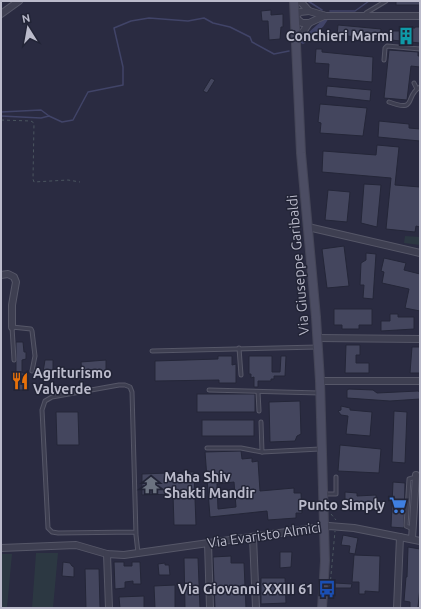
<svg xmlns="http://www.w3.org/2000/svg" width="421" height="609" font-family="Ubuntu,sans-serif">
  <rect width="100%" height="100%" fill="#2a2b41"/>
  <g fill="#2c3842">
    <path d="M405 236 420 237V245L404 243Z"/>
    <path d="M36 553H58L53 608H32Z"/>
    <path d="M1 554H12L7 608H1Z"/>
  </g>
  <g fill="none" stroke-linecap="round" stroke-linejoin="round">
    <g stroke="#414468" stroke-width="1.5">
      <path d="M308 1 322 10"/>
      <path d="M330 11H355L369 1"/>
      <path d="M1 112 41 110 49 116"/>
      <path d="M1 116 41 118 49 116 62 122 73 120 88 92 123 85V67L114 28 131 21 149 18 188 21 204 18 213 23 230 27 250 37 252 42 274 54 289 51"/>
    </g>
    <path stroke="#414468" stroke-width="5.5" d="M303 41 321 25 325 19"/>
  </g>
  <g fill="#44465e" stroke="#242638" fill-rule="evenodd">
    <rect x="396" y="1" width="24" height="4"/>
    <path d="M271 10V15L283 14V27H281L280 39 269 40 268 21H262L261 11Z"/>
    <path d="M338 25 381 29 380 39 337 35Z"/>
    <path d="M415 27H420V43L391 40 392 31H400V29H404V28H415Z"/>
    <path d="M316 49H322V52L373 57 372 82 328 78 329 64 315 63Z"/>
    <path d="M389 50 418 52V56H420V67L411 66 407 100 384 98Z"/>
    <path d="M211 78 215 80 207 93 203 91Z"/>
    <path d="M327 86 371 90 370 101 326 96Z"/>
    <path d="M320 104 367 108 363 136 320 133 321 123 318 122Z"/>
    <path d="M379 121 409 124V128L420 129V141L378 137Z"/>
    <path d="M377 145 399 147 395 185 420 187V227L416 226 415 232 386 229 391 178 322 172 323 151 376 155Z"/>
    <path d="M364 184 381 185 377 227 361 223Z"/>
    <path d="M328 190 350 192 347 222 325 220Z"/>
    <path d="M344 246 349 286 327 288 322 249Z"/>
    <path d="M366 253 376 254 373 299 363 298 364 285H360L361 263 366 260Z"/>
    <path d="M384 258 406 263 404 270 420 274V311L405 308 409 289 382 283 384 272 381 271Z"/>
    <path d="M334 309H372V325H359V329H342V325H334Z"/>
    <path d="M390 314H398V317H414V329L381 331V321H390Z"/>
    <path d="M16 342H23L24 352H26V359L22 360V373H29L28 390H16Z"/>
    <path d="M346 345H360V355H356V363H369V373H345Z"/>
    <path d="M412 347H420V373H410Z"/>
    <path d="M218 356H232V365L236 364V383H219V380L155 381V361L218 359Z"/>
    <path d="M249 356H272V372H280L281 356H286L285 376H274V379H271V381H258V387H254V377L251 378V374H249Z"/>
    <path d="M45 360H53V372H43Z"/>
    <path d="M106 360V372L82 374 81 362Z"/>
    <path d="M349 389 373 390 377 393 418 391 420 392V399L390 401 347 398V390Z"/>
    <rect x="197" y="394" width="58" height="18"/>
    <path d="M300 401 301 434 297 436 295 441 270 442 269 402Z"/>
    <path d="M341 406 350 408V410L372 412 370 436 346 434 348 416 341 415 338 411 341 410Z"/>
    <path d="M394 411 407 412 405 463 392 462Z"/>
    <path d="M56 412H78L79 445H57Z"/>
    <rect x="202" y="420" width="52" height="16"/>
    <path d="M340 445 381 449 379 473 338 471Z"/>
    <path d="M241 451 242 459 252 458V462L258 461 260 491 294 488V493H301L302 513H296V518L268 520 267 511 210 517 205 452ZM234 482 236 507 218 509 217 484Z"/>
    <path d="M194 472 196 525H174L173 494 142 495V474Z"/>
    <path d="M393 482 405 483 404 528 391 527Z"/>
    <path d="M345 492 357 493V496L376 495V510L345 507Z"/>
    <path d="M343 535 358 538 355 554 349 553 350 546 341 545Z"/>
    <path d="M408 547 420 549V587L418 607 416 608H410V602L404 601 406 577H407Z"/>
    <path d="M280 552H292L291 567 280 568Z"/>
    <path d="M354 555 380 556 379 592 365 591V594H359V582H352Z"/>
    <path d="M231 556V563H244L246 608H215L213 557Z"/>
    <path d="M184 558H198L200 608H185Z"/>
    <path d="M63 562 70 563 72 566 74 567V577L62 576Z"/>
    <path d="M114 562H124V566H132V562H140L141 584H133V581L125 582V588L115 589Z"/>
    <path d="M165 563V565H169L170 575H159L158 564Z"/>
    <path d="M85 569H99L100 608H86Z"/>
    <path d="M261 578H285L286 603 261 604Z"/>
    <path d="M335 583 352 584 351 588H335Z"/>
    <path d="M175 585V608H155L154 586Z"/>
    <path d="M144 596V608H120L119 597Z"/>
  </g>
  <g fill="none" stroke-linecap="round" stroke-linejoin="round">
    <g stroke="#565768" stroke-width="5">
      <g id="lane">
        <path d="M366 16V13L386 1"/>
        <path d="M384 60 385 48 387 46 420 49"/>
        <path d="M414 83 417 89"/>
        <path d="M389 102C418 113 404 96 420 87"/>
        <path d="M239 348 241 375"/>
        <path d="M152 351 318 347"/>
        <path d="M14 360 12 327 31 329 32 331 35 356 32 371"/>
        <path d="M209 390 320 393"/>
        <path d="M258 392 259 411"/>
        <path d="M261 422 262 452 320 449"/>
        <path d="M207 448H241L262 452"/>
        <path d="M323 494H336V477"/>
        <path d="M413 529 406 526 409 479 416 477"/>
        <path d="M136 532 58 533 52 532 48 528 42 410 45 401 52 397 119 385H125L130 387 132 392 136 535 138 553"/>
      </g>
    </g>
    <g stroke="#565768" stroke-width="8">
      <g id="street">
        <path d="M300 1 309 11 326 16H420"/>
        <path d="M1 14 19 1"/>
        <path d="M309 23H302L295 17 300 12 309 11"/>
        <path d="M297 41 309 23 324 16"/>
        <path d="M308 227 420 253"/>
        <path d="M1 275 8 274 14 277 16 282 12 305V327"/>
        <path d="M317 338 420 339"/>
        <path d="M320 381H420"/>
        <path d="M253 537 256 608"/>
        <path d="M412 539 416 475"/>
        <path d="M208 543 210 608"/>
        <path d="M1 548 76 545 107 554 124 555 329 526 354 528 420 541"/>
        <path d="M107 554 109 608"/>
        <path d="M397 608 400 537"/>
      </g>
    </g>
    <g stroke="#444557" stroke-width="10">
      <path id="secondary" d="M294 1 301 153 316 317 320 381 325 561 322 608"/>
    </g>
    <g stroke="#4a555f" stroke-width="1" stroke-dasharray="3 3" stroke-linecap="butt">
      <path d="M1 120 31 121 34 123 33 179 34 182 68 180 80 182"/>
      <path d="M331 514 336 520"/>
      <path d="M330 586 335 531"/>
    </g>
    <use href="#lane" stroke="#3e3f51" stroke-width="3"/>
    <use href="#street" stroke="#3e3f51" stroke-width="6"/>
    <use href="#secondary" stroke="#4c4d63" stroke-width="8"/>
  </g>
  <defs>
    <g id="building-bare" transform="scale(1.38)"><path d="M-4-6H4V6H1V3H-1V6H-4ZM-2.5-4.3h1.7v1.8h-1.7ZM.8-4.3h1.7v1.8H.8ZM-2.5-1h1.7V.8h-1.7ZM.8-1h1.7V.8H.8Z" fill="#0f9aa8" stroke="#222436" stroke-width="2.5" paint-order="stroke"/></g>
    <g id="restaurant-bare" transform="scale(1.38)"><path d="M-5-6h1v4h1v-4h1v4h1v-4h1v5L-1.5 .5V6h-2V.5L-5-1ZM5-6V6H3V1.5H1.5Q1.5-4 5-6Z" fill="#e8710a" stroke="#222436" stroke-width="2.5" paint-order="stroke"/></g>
    <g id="temple-bare" transform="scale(1.38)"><path d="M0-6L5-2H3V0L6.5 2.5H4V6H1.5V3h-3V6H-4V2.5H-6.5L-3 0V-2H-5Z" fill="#6b7280" stroke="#222436" stroke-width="2.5" paint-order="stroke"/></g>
    <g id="supermarket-bare" transform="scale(1.38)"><path d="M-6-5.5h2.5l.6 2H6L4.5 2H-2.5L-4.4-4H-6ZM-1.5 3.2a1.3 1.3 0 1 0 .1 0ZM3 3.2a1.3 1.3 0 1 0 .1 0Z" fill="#3f7fe0" stroke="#222436" stroke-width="2.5" paint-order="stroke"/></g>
    <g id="bus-bare" transform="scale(1.38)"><path d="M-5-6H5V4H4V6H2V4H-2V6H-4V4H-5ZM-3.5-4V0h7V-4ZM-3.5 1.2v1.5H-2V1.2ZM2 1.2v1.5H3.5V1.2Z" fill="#1a4fb4" stroke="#222436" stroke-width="2.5" paint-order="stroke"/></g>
  </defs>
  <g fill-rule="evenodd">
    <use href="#building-bare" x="406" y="36"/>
    <use href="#restaurant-bare" x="20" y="381"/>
    <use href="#temple-bare" x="151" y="485"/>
    <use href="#supermarket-bare" x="398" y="505"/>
    <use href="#bus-bare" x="327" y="589"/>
  </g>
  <g text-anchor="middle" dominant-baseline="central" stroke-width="3" stroke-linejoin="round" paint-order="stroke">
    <g font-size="14" font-weight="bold" fill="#bbbbcb" stroke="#222436" text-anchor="end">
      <text x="393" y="36">Conchieri Marmi</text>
      <text x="33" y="373" text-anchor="start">Agriturismo<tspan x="33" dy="16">Valverde</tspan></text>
      <text x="164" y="477" text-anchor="start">Maha Shiv<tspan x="164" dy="16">Shakti Mandir</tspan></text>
      <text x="385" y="505">Punto Simply</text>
      <text x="314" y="589">Via Giovanni XXIII 61</text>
    </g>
    <g font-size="14" fill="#bbbbcb" stroke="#222436">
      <text transform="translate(298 265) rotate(-95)">Via Giuseppe Garibaldi</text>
      <text transform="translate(264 535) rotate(-8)">Via Evaristo Almici</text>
    </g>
  </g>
  <rect width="421" height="609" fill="none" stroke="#bbbbcb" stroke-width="4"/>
  <g transform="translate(28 28) rotate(349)" stroke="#222436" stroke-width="3" paint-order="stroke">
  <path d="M0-3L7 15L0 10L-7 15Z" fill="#bbbbcb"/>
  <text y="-6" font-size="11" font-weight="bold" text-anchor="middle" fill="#bbbbcb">N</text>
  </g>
</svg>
